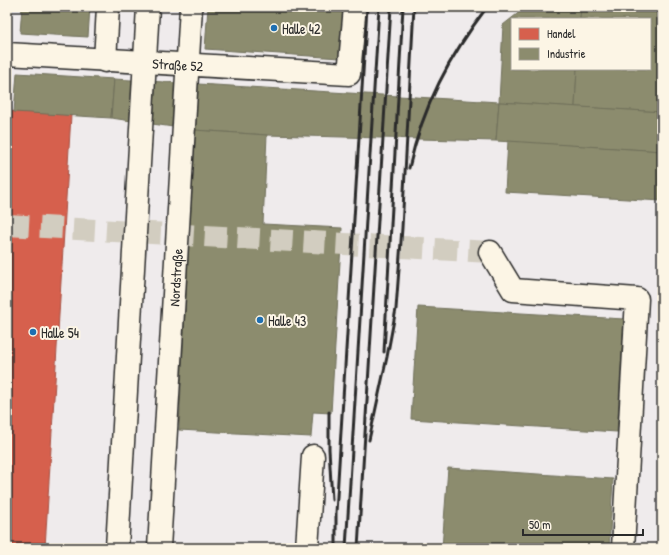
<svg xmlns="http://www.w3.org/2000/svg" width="669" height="555" font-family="'Patrick Hand',sans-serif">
  <rect width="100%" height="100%" fill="#fcf5e5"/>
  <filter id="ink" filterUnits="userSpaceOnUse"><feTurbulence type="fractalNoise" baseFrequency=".025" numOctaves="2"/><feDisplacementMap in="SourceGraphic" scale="8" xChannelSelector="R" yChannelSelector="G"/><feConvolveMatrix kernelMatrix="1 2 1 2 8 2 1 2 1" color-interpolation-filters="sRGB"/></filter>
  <g filter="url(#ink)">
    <path fill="#efebec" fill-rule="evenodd" d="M7 7H662V548H7ZM512 19H650V69H512Z"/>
    <path fill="#d6604d" stroke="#a35043" d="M7 111 71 115 45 548H7Z"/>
    <g fill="#8c8c6e" stroke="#6f6f5a">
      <path d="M22 7H90L88 37 20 33Z"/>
      <path d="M208 7H344L340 58 205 49Z"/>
      <path d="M526 7H581L580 19H512V69H577L575 107 499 102 503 25Z"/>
      <path d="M581 7H662V112L575 107 577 69H650V19H580Z"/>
      <path d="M17 73 114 79 111 118 14 112Z"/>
      <path d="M114 79 499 102 496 141 267 135 194 130 111 118Z"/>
      <path d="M499 102 662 112V151L496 141Z"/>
      <path d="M194 130 267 135 263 224 342 228 331 413 313 412 311 437 179 430Z"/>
      <path d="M508 141 662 151V201L505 192Z"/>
      <path d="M418 307 624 319 617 432 411 419Z"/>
      <path d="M448 468 613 479 609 548H442Z"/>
    </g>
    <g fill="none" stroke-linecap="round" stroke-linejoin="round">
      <path stroke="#d2cdc0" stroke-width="22" stroke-dasharray="22 11" stroke-linecap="butt" d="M7 225 490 252"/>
      <g stroke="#2b2b2b" stroke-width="25">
        <g id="minor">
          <path id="s1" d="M7 54 349 74 355 7"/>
          <path d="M105 61 108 7"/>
          <path d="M490 252 513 290 637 299 623 548"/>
          <path d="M117 548 148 7"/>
          <path id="s2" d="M159 548 191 7"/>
          <path d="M307 548 313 456"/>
        </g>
      </g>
      <use href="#minor" stroke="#fcf5e5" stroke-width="22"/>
      <g stroke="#2b2b2b" stroke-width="3">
        <path d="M409 168C423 106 449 57 487 7"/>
        <path d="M384 352 403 7"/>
        <path d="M329 412V449L332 500"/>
        <path d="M369 440 387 357 396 309 402 228 414 7"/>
        <path d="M336 548V513L367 7"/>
        <path d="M346 548 379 7"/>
        <path d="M358 548 391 7"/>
      </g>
    </g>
  </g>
  <g fill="#1f6fb2" stroke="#fcf5e5" stroke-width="1.5">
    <circle cx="274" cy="28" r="4"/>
    <circle cx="260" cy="320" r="4"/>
    <circle cx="33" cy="332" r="4"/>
  </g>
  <g text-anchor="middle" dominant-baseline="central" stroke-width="4" stroke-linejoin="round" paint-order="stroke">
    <g font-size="14" fill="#2b2b2b" stroke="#fcf5e5" text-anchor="start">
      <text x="282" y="28">Halle 42</text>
      <text x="268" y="320">Halle 43</text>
      <text x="41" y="332">Halle 54</text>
    </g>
    <g font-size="14" fill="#2b2b2b" stroke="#fcf5e5">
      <text stroke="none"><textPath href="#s1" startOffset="171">Straße 52</textPath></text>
      <text stroke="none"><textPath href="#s2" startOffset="271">Nordstraße</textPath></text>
    </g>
  </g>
  <rect width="669" height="555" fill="none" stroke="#fcf5e5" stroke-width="24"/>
  <rect x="12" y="12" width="645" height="531" fill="none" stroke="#2b2b2b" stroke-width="1.5" filter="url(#ink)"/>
  <rect x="511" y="18" width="140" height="52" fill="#fcf5e5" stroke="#a8a49b"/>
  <rect x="519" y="28" width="20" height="12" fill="#d6604d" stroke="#a8a49b"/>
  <text x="547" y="38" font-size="12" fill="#2b2b2b">Handel</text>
  <rect x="519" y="48" width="20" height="12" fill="#8c8c6e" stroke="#a8a49b"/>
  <text x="547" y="58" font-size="12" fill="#2b2b2b">Industrie</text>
  <path d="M523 529v6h120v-6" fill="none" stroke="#2b2b2b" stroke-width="2"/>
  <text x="529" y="529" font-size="12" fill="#2b2b2b" stroke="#fcf5e5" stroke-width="3" paint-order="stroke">50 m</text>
</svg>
